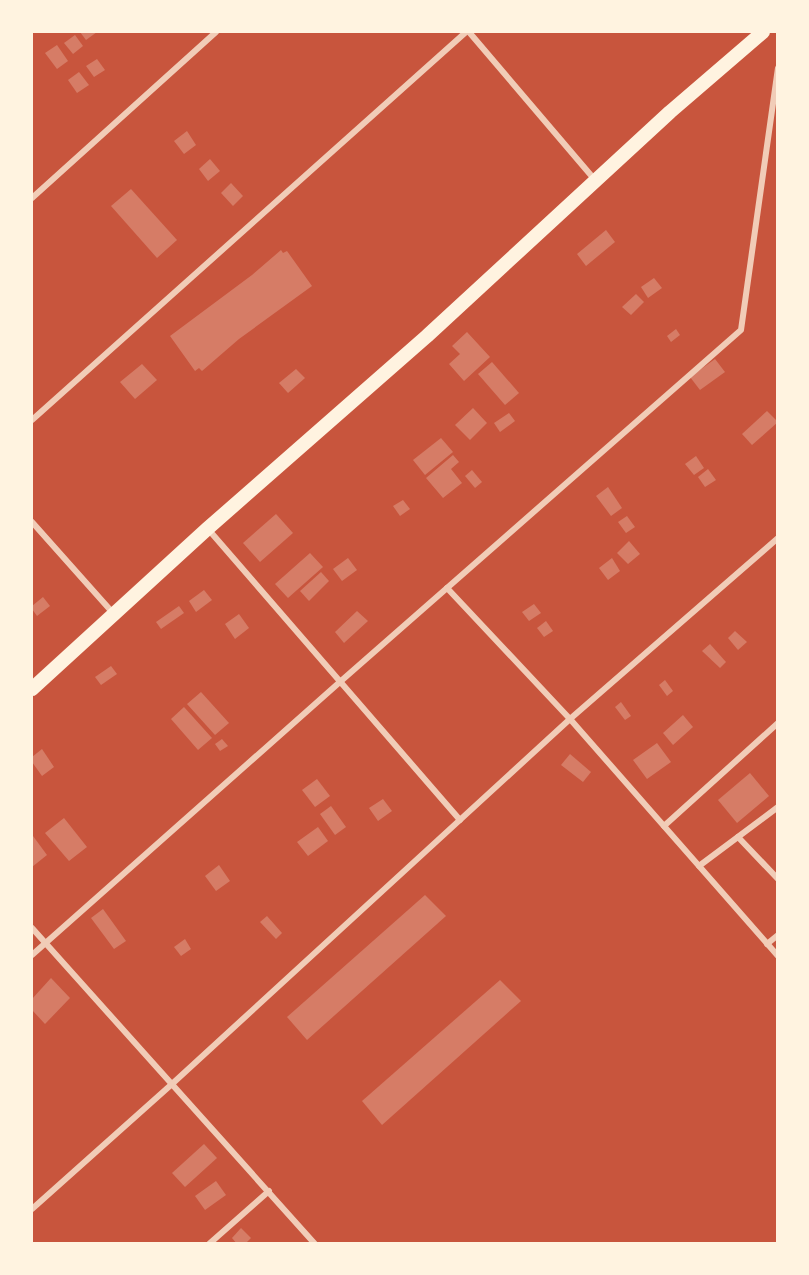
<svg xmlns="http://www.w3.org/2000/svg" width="809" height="1275" font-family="'Sofia Sans Condensed',sans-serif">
  <rect width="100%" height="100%" fill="#c8553d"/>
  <g fill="#d67c66">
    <path d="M80 32H97L86 40Z"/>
    <path d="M75 35 83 46 73 54 64 43Z"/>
    <path d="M57 45 68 61 57 69 45 53Z"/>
    <path d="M97 59 105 70 94 77 86 66Z"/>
    <path d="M79 72 89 85 77 93 68 80Z"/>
    <path d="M187 131 196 145 184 154 174 141Z"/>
    <path d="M210 159 220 171 208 181 199 169Z"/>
    <path d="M231 183 243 196 233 206 221 193Z"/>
    <path d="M131 189 177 240 157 258 111 206Z"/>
    <path d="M606 230 615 242 586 266 577 254Z"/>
    <path d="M281 250 283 253 287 251 312 286 239 339 202 371 199 368 195 371 170 336 252 275Z"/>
    <path d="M654 278 662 288 648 298 641 287Z"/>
    <path d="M636 294 644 302 631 315 622 307Z"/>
    <path d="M676 329 680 335 671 342 667 336Z"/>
    <path d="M467 332 490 357 464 381 449 364 460 354 452 346Z"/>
    <path d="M715 359 725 372 700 390 690 377Z"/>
    <path d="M492 362 519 393 505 405 478 374Z"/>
    <path d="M142 364 157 380 135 399 120 382Z"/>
    <path d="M296 369 305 378 288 393 279 383Z"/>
    <path d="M473 408 487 423 470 440 455 425Z"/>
    <path d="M767 411 778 422 752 445 742 434Z"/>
    <path d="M509 413 515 421 500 432 494 423Z"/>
    <path d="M441 438 453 452 425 475 413 460Z"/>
    <path d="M453 455 459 462 451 469 462 483 443 498 426 478Z"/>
    <path d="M696 456 704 468 694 475 685 464Z"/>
    <path d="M708 469 716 480 705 487 698 477Z"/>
    <path d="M472 470 482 482 475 488 465 476Z"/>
    <path d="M608 487 622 508 611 516 596 496Z"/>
    <path d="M403 500 410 509 400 516 393 506Z"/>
    <path d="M276 514 293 533 260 562 243 543Z"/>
    <path d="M627 516 635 527 626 533 618 522Z"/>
    <path d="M629 541 640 554 628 564 617 553Z"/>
    <path d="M310 553 323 567 288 598 275 584Z"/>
    <path d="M348 558 357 570 342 581 333 569Z"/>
    <path d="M612 558 620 571 608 580 599 568Z"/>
    <path d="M321 572 329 581 309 601 300 591Z"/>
    <path d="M204 590 212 600 196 612 189 601Z"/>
    <path d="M43 597 50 606 37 616 32 609V606Z"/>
    <path d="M534 604 541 613 529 621 522 612Z"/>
    <path d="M179 606 184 613 161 629 156 622Z"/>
    <path d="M357 611 368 621 344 643 335 632Z"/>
    <path d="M239 614 249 628 235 639 225 624Z"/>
    <path d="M546 621 553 631 544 637 537 628Z"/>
    <path d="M735 631 747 642 738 650 728 638Z"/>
    <path d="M710 644 726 662 720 668 702 651Z"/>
    <path d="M111 666 117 674 101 685 95 677Z"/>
    <path d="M665 680 673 691 667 696 659 685Z"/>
    <path d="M201 692 229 723 215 735 187 704Z"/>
    <path d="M621 702 631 716 625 720 615 707Z"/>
    <path d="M184 707 212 738 198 750 171 719Z"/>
    <path d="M683 715 693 727 673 745 663 733Z"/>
    <path d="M222 739 228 746 220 751 215 744Z"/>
    <path d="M657 743 671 762 647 779 633 760Z"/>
    <path d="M42 749 54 767 42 776 32 762V757Z"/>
    <path d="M570 754 591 772 583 782 561 765Z"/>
    <path d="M750 773 769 796 737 823 718 800Z"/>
    <path d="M317 779 330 796 315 807 302 790Z"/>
    <path d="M383 799 392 811 378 821 369 808Z"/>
    <path d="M331 806 346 827 335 835 320 814Z"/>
    <path d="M64 818 87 847 69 861 45 833Z"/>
    <path d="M318 827 328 841 308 856 297 842Z"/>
    <path d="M33 836 47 855 32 867V837Z"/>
    <path d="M219 865 230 881 216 891 205 876Z"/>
    <path d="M425 895 446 916 307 1040 287 1017Z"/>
    <path d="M103 909 126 941 114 949 91 918Z"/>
    <path d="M267 916 282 933 276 939 260 922Z"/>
    <path d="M185 939 191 949 181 956 174 947Z"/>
    <path d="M51 978 70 998 45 1024 32 1010V999Z"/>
    <path d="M500 980 521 1001 382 1125 362 1101Z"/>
    <path d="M204 1144 217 1158 185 1187 172 1173Z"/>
    <path d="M216 1181 226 1195 205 1210 195 1196Z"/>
    <path d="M241 1228 251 1238 245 1244H237L232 1238Z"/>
  </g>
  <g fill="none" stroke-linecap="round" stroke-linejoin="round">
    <g stroke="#f1ccb7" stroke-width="6">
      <path d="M469 32 595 180"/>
      <path d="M32 198 216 32"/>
      <path d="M32 420 466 32"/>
      <path d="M32 522 113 613"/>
      <path d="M208 529 460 820"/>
      <path d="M447 588 570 719 778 956"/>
      <path d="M664 826 778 723"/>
      <path d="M738 837 778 879"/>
      <path d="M699 866 778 807"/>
      <path d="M32 928 315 1244"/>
      <path d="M767 944 778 935"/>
      <path d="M32 955 341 681 741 330 778 68"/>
      <path d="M32 1209 172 1084 570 719 778 538"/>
      <path d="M209 1244 269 1191"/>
    </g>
    <path stroke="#fff3e0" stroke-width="14" d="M32 689 207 529 427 336 670 112 763 32"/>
  </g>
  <rect width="809" height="1275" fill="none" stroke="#fff3e0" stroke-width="66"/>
</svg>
